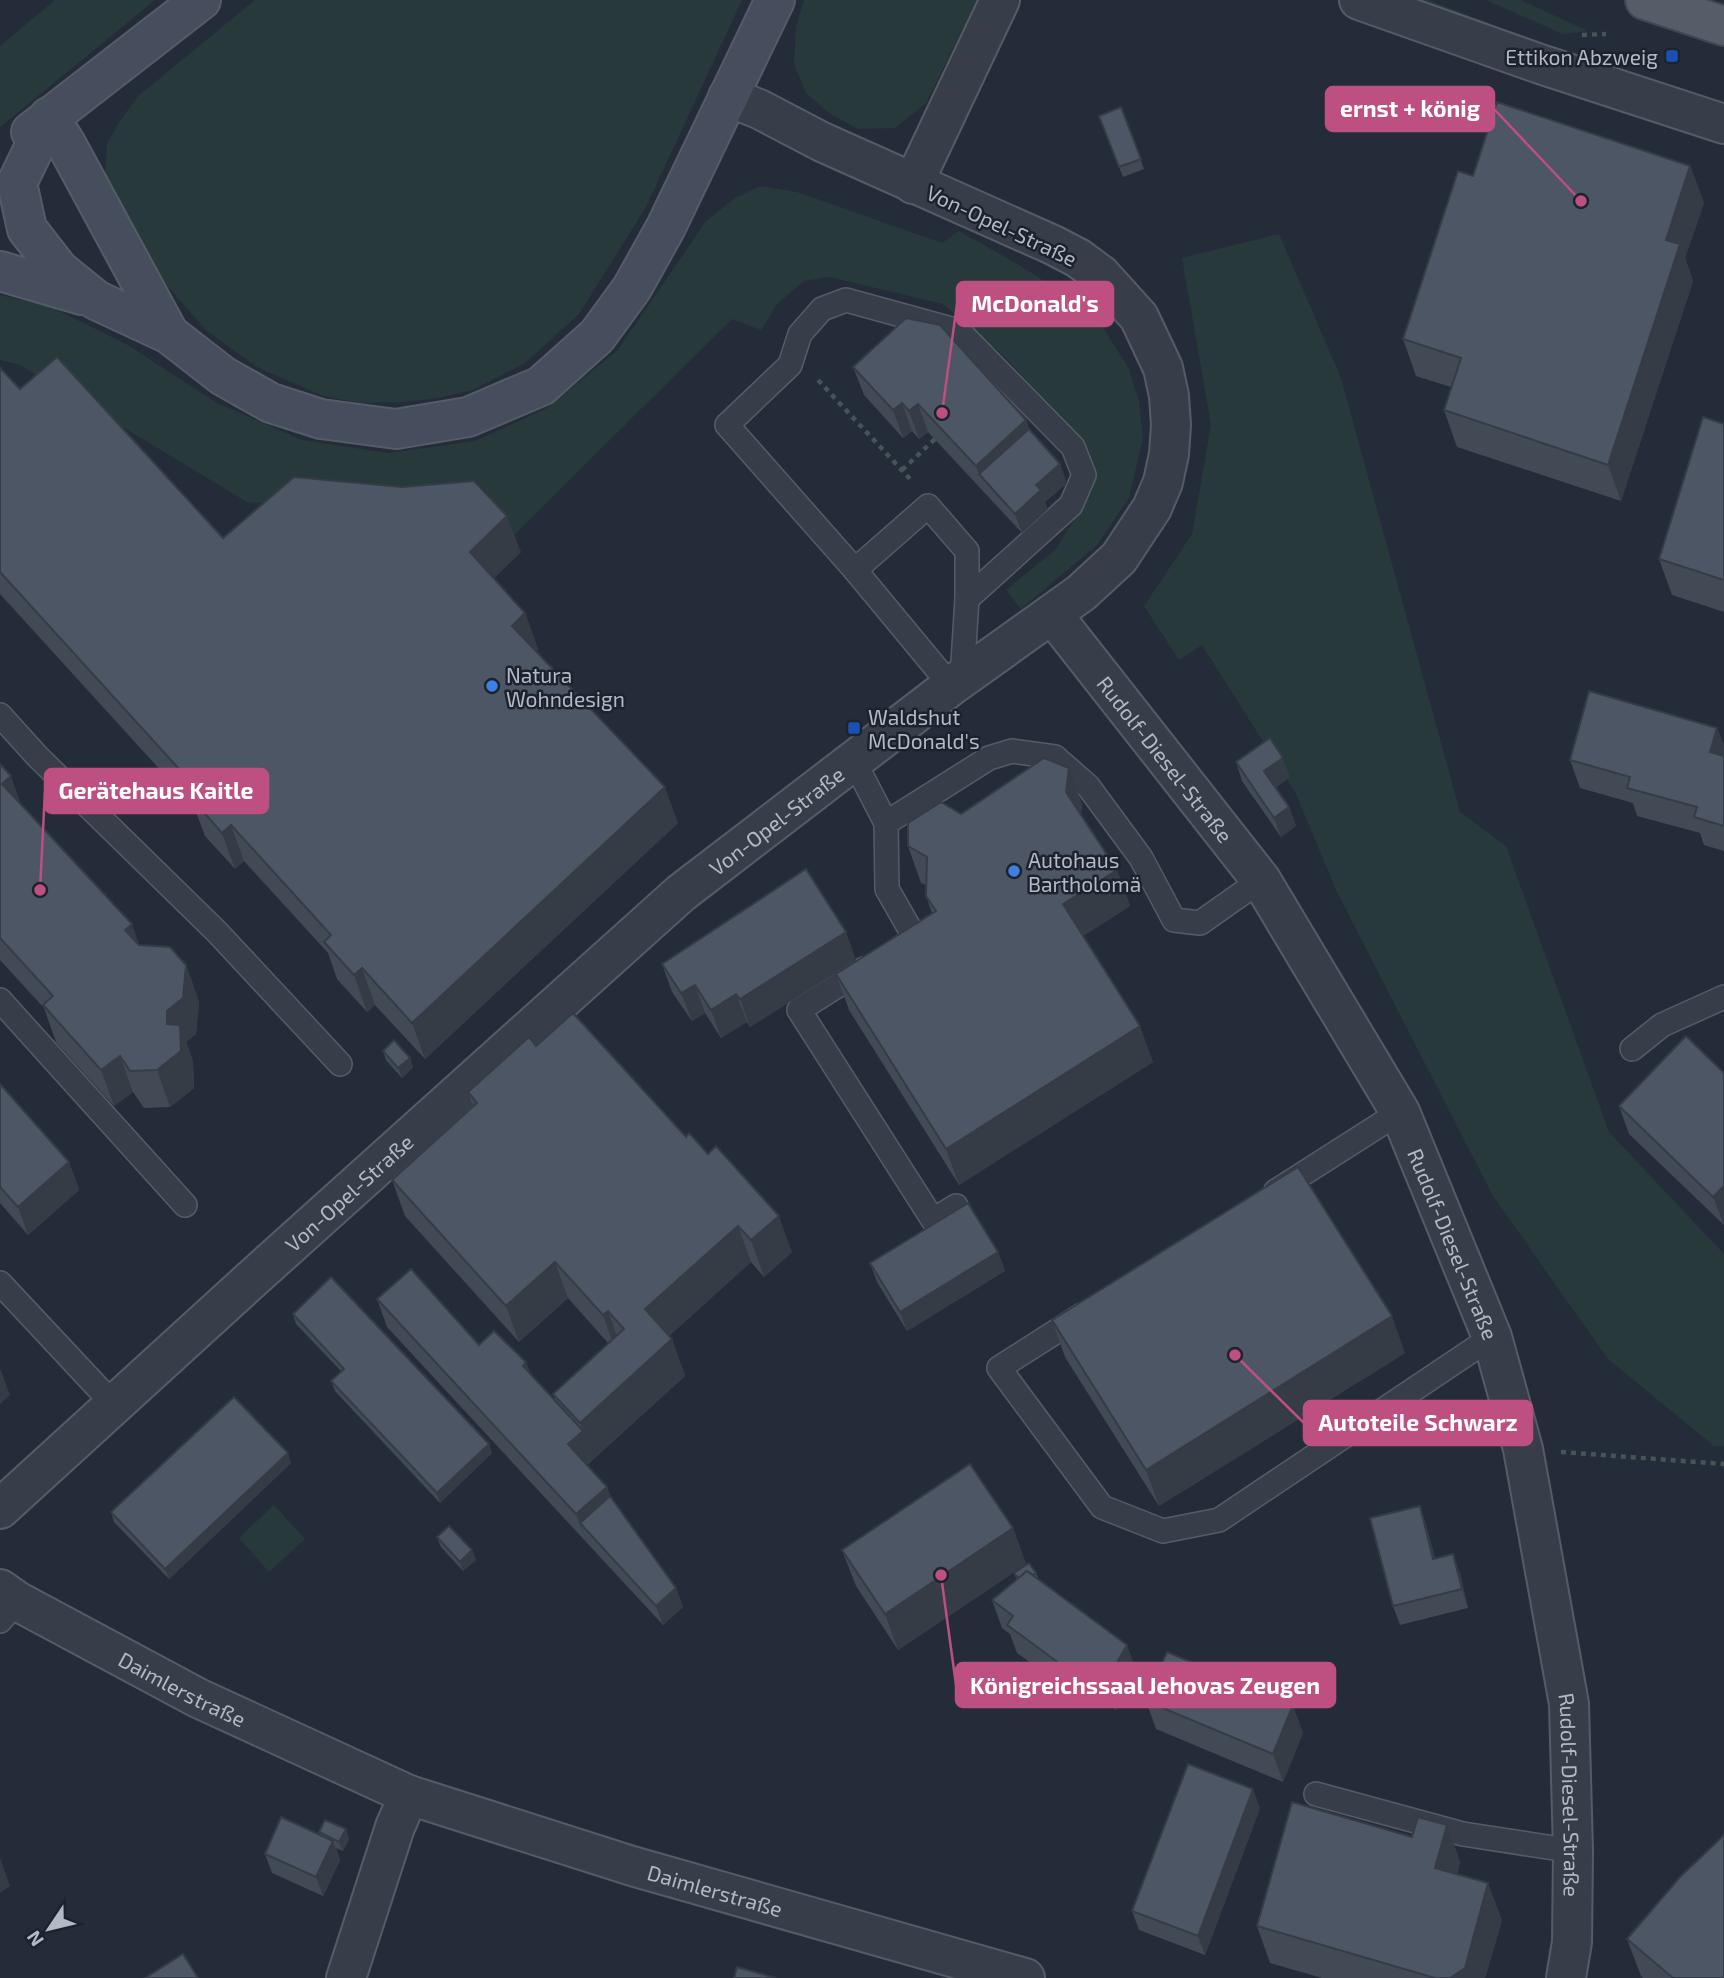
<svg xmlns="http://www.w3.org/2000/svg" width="1724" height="1978" font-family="'Exo 2',sans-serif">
  <rect width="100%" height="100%" fill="#252c39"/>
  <g fill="#27393b">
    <path d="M55 0H155L0 127V46Z"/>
    <path d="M255 0H742L646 207 579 314 525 363 473 390 438 398 403 402 359 403 323 396 257 367 206 330 163 281 105 186 107 143 120 121 137 97Z"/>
    <path d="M804 0H977L926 103 895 128 858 129 829 113 806 93 794 64 796 27Z"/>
    <path d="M1395 0H1429L1533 40 1535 53Z"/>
    <path d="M1486 0H1521L1588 31 1563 34Z"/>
    <path d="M760 186 797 192 942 243 959 231 1021 266 1073 300 1100 323 1128 367 1139 401 1143 438 1129 498 1097 545 1021 609 1006 590 1056 549 1083 505 1067 427 1007 359 943 304 829 277 804 281 777 304 761 330 732 319 511 538 386 511 247 502 20 365 0 360V295L51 307 126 344 217 403 302 440 388 453 475 441 547 408 618 350 706 221 735 198Z"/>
    <path d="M1279 234 1341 378 1460 812 1506 846 1609 1132 1724 1254V1446H1714L1608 1359 1493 1196 1337 892 1295 792 1202 645 1179 660 1144 606 1192 534 1211 425 1182 258Z"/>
    <path d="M274 1505 305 1539 269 1572 239 1538Z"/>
  </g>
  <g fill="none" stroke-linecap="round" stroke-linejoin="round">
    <g stroke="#565c67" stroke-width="26">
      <g id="service">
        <path d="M855 570 928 506 967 551V599L962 678"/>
        <path d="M951 686 855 570 727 425 790 365 800 334 822 309 846 300 959 331 1073 447 1084 475 1071 505 967 599"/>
        <path d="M0 715 37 756 217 932 340 1064"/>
        <path d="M854 761 886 823 989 758 1012 751 1055 757 1088 786 1141 858 1174 920 1200 923 1261 880"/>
        <path d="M886 823 887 889 915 938 900 948"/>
        <path d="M864 969 799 1010 933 1220 956 1206"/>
        <path d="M0 1000 185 1205"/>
        <path d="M1632 1049 1662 1025 1724 997"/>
        <path d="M1276 1191 1400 1112"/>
        <path d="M0 1283 115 1406"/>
        <path d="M1082 1315 999 1368 1102 1507 1163 1531 1219 1520 1492 1337"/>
        <path d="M0 1621 17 1601"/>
        <path d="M1316 1794 1463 1834 1573 1851"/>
      </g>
    </g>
    <g stroke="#565c67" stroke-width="42">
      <g id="minor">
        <path d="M1359 0 1540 64 1724 124"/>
        <path d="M913 184 1000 0"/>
        <path id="s1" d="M1052 614 1261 880 1400 1112 1492 1337 1523 1449 1569 1704 1573 1851 1572 1942 1566 1978"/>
        <path id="s2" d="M0 1509 253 1278 681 893 951 686 1081 593 1119 558 1152 508 1163 482 1169 454 1171 425 1169 396 1163 368 1139 317 1101 275 1078 258 1053 245 822 142 759 109 728 97"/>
        <path id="s3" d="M0 1589 17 1601 198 1698 409 1795 632 1866 1025 1978"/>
        <path d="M346 1978 395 1827 409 1795"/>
      </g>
    </g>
    <g stroke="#565c67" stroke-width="42">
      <g id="secondary">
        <path d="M49 117 17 183 27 229 59 270 96 300 169 334 223 376 271 403 321 419 396 429 468 417 541 386 597 336 632 288 666 227 775 0"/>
        <path d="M49 117 66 144 169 334"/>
        <path d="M31 132 201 0"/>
        <path d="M0 271 82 295"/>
      </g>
    </g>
    <g stroke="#414752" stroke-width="42">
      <path id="primary" d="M1645 0 1724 26"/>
    </g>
    <g stroke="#445457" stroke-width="4.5" stroke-dasharray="5 5" stroke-linecap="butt">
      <path d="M1582 35 1606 34"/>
      <path d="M818 380 912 481"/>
      <path d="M902 470 935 439"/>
      <path d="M1561 1452 1724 1464"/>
    </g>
    <use href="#service" stroke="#383e49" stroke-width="23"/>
    <use href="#minor" stroke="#383e49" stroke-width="38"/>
    <use href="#secondary" stroke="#464d5c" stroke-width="38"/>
    <use href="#primary" stroke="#565d69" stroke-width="38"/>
  </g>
  <g fill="#424a56">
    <path d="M1121 107 1144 169 1123 177 1099 116Z"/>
    <path d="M1690 166 1704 203 1685 258 1693 281 1621 501 1457 447 1444 410 1451 387 1416 376 1403 339 1473 176Z"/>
    <path d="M853 367 1026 420 1029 429 1067 483 1045 502 1048 509 1022 533 928 432 919 439 912 431 903 438 864 395Z"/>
    <path d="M0 368 20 389 223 538 521 552 494 578 525 613 538 649 536 651 678 823 425 1059 375 1005 367 1012 337 979 328 953 244 861 235 869 205 836 194 807 0 594Z"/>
    <path d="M1724 424V612L1672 595 1659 559Z"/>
    <path d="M1724 745V851L1704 845 1700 833 1637 816 1633 803 1580 788 1570 760Z"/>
    <path d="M1236 762 1290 777 1276 787 1289 807 1296 826 1281 837 1242 781Z"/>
    <path d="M0 764 22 806 139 945 186 965 199 1002 196 1034 186 1042 193 1061 194 1088 170 1107 144 1108 133 1092 114 1106 56 1042 44 1008 0 960Z"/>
    <path d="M1082 804 1081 815 1117 870 1130 906 1083 936 1153 1062 959 1185 849 1010 836 974 932 913 926 896V885L921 883 908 846 961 814Z"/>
    <path d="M856 960 750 1027 747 1022 721 1038 705 1013 692 1021 672 992 662 964Z"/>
    <path d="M536 1046 792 1252 764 1277 751 1262 669 1336 672 1339 685 1376 587 1465 607 1487 610 1496 676 1588 683 1607 663 1625 387 1327 377 1299 479 1345 526 1362 531 1375 556 1402 553 1394 608 1343 568 1298 519 1342 405 1216 392 1180 473 1106 468 1092Z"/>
    <path d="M383 1051 410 1058 413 1067 402 1078 386 1060Z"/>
    <path d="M1724 1073V1225L1629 1134 1619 1106Z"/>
    <path d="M0 1084 69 1162 79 1190 28 1235 0 1203Z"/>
    <path d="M998 1252 1005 1271 907 1331 877 1282 870 1263Z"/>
    <path d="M293 1314 492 1453 440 1503 335 1391 331 1381 341 1371 296 1324Z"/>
    <path d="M1052 1320 1405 1353 1159 1506 1065 1357Z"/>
    <path d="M291 1463 169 1579 114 1522 111 1512Z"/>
    <path d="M1420 1506 1426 1525 1435 1558 1460 1573 1468 1608 1400 1625 1393 1606Z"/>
    <path d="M1013 1528 1026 1564 898 1650 856 1586 842 1550Z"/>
    <path d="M437 1537 472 1550 476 1560 463 1571 441 1547Z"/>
    <path d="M1014 1573H1036L1039 1580 1137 1673 1116 1710 1100 1698 1092 1708 1017 1653 1010 1634 1002 1628 992 1600 1017 1580Z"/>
    <path d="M1146 1701 1303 1733 1283 1782 1156 1729Z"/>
    <path d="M1260 1808 1205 1955 1139 1930 1132 1911Z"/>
    <path d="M1447 1825 1460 1862 1457 1874 1502 1920 1485 1978H1322L1270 1963 1257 1926 1412 1837Z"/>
    <path d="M346 1829 349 1839 343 1851 336 1848 340 1860 323 1896 272 1873 265 1854 320 1835 319 1832Z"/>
    <path d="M1627 1939 1724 1978H1643L1641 1976Z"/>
  </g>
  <g fill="#363c46">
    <path d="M1690 166 1704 203 1685 258 1693 281 1621 501 1608 465 1666 240Z"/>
    <path d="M902 403 912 431 903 438 893 410Z"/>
    <path d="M918 404 928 432 919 439 909 411Z"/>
    <path d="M1026 420 1036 448 979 474 976 466Z"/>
    <path d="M1060 464 1067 483 1045 502 1048 509 1022 533 1015 514 1036 485Z"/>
    <path d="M507 516 521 552 483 588 470 552Z"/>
    <path d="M525 613 538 649 525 662 512 626Z"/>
    <path d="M1717 728 1724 745V768L1710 752Z"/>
    <path d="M1283 758 1290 777 1271 790 1264 771Z"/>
    <path d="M1069 768 1082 804 1079 828 1066 792Z"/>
    <path d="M11 776 24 812 2 784Z"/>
    <path d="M665 787 678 823 425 1059 412 1023Z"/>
    <path d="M1289 807 1296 826 1281 837 1274 818Z"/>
    <path d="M231 825 244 861 235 869 222 833Z"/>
    <path d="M1117 870 1130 906 1076 940 1063 904Z"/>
    <path d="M132 924 145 961 125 930Z"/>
    <path d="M846 932 856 960 750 1027 740 999Z"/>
    <path d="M186 965 199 1002 196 1034 186 1042 193 1061 194 1088 170 1107 157 1070 167 1024V1011Z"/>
    <path d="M362 968 375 1005 367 1012 354 975Z"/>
    <path d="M695 985 705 1013 692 1021 681 993Z"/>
    <path d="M736 994 747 1022 721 1038 711 1010Z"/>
    <path d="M1140 1026 1153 1062 959 1185 946 1149Z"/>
    <path d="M120 1056 133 1092 114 1106 101 1070Z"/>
    <path d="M410 1058 413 1067 402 1078 398 1068Z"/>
    <path d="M69 1162 79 1190 28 1235 18 1207Z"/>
    <path d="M1724 1186V1225L1713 1197Z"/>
    <path d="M779 1216 792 1252 764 1277 751 1240Z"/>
    <path d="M738 1226 751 1262 658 1346 645 1309Z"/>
    <path d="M998 1252 1005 1271 907 1331 900 1312Z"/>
    <path d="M555 1262 568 1298 519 1342 506 1306Z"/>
    <path d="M608 1311 621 1347 616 1352 603 1315Z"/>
    <path d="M1392 1316 1405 1353 1159 1506 1146 1470Z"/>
    <path d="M672 1339 685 1376 593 1459 580 1423Z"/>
    <path d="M526 1362 537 1390 523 1366Z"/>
    <path d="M0 1368 10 1395 0 1404Z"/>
    <path d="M583 1431 593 1459 578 1472 568 1444Z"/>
    <path d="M489 1444 492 1453 440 1503 437 1493Z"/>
    <path d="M288 1453 291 1463 169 1579 165 1569Z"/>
    <path d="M607 1487 617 1515 580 1523 587 1542 576 1514Z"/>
    <path d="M1420 1506 1426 1525 1440 1578 1433 1559Z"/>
    <path d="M1013 1528 1026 1564 898 1650 885 1614Z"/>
    <path d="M472 1550 476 1560 463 1571 460 1562Z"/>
    <path d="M1453 1554 1460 1573 1468 1608 1462 1589Z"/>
    <path d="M676 1588 683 1607 663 1625 656 1606Z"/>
    <path d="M1127 1645 1137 1673 1116 1710 1106 1682Z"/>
    <path d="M1090 1670 1100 1698 1092 1708 1082 1680Z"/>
    <path d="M1293 1705 1303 1733 1283 1782 1273 1754Z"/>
    <path d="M1253 1789 1260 1808 1205 1955 1198 1936Z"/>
    <path d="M1447 1825 1460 1862 1448 1905 1435 1868Z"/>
    <path d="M346 1829 349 1839 343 1851 339 1842Z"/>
    <path d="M333 1841 340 1860 323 1896 316 1877Z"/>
    <path d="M0 1858 10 1886 0 1893Z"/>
    <path d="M1488 1883 1502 1920 1485 1978H1450Z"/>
  </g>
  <g fill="#4d5664" stroke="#363c46" stroke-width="2">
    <path d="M1497 102 1690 166 1666 240 1680 244 1608 465 1444 410 1461 358 1403 339 1458 171 1473 176Z"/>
    <path d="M1121 107 1141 159 1119 167 1099 116Z"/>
    <path d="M906 318 940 325 1026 420 976 466 918 404 909 411 902 403 893 410 853 367Z"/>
    <path d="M57 357 223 538 294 477 402 487 474 481 507 516 470 552 525 613 512 626 665 787 412 1023 362 968 354 975 324 942 331 935 231 825 222 833 192 799 200 792 0 572V368L20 389Z"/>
    <path d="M1703 417 1724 424V580L1659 559Z"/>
    <path d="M1029 429 1060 464 1036 485 1041 490 1015 514 979 474Z"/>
    <path d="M1589 691 1717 728 1710 752 1724 756V826L1694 817 1697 807 1627 788 1630 777 1570 760Z"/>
    <path d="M1270 738 1283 758 1264 771 1289 807 1274 818 1236 762Z"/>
    <path d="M1044 758 1069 768 1066 792 1117 870 1063 904 1140 1026 946 1149 836 974 936 911 926 896 927 857 908 846V823L941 802 961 814Z"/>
    <path d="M0 764 11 776 2 784 132 924 125 930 139 945 170 947 186 965 183 998 167 1011V1024L180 1025 181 1051 157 1070 130 1071 120 1056 101 1070 43 1005 53 996 0 938Z"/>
    <path d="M806 869 846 932 740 999 736 994 711 1010 695 985 681 993 662 964Z"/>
    <path d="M573 1013 686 1137 689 1133 708 1154 716 1146 779 1216 751 1240 738 1226 645 1309 672 1339 580 1423 553 1394 624 1329 608 1311 603 1315 555 1262 506 1306 392 1180 477 1103 468 1092 529 1037 536 1046Z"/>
    <path d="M1686 1036 1724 1073V1186L1713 1197 1619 1106Z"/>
    <path d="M394 1040 410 1058 398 1068 383 1051Z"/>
    <path d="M0 1084 69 1162 18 1207 0 1187Z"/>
    <path d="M1298 1167 1392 1316 1146 1470 1052 1320Z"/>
    <path d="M968 1203 998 1252 900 1312 870 1263Z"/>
    <path d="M411 1269 479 1345 494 1331 526 1362 523 1366 583 1431 568 1444 607 1487 576 1514 377 1299Z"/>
    <path d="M331 1277 489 1444 437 1493 331 1381 344 1369 293 1314Z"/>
    <path d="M234 1397 288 1453 165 1569 111 1512Z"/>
    <path d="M970 1464 1013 1528 885 1614 842 1550Z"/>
    <path d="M610 1496 676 1588 656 1606 580 1523Z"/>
    <path d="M1420 1506 1433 1559 1453 1554 1462 1589 1393 1606 1370 1518Z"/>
    <path d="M449 1526 472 1550 460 1562 437 1537Z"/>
    <path d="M1029 1563 1036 1573 1033 1575 1027 1571 1018 1578 1014 1573Z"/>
    <path d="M1027 1571 1127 1645 1106 1682 1090 1670 1082 1680 1007 1625 1013 1616 992 1600Z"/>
    <path d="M1167 1652 1293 1705 1273 1754 1146 1701Z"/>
    <path d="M1188 1764 1253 1789 1198 1936 1132 1911Z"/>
    <path d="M1292 1802 1412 1837 1418 1817 1447 1825 1435 1868 1488 1883 1465 1968 1450 1978H1435L1257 1926Z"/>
    <path d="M281 1817 333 1841 316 1877 265 1854Z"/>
    <path d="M325 1820 346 1829 339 1842 319 1832Z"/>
    <path d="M1724 1835V1978H1673L1627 1939 1680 1877Z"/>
    <path d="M183 1954 198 1978H145Z"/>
    <path d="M737 1967 776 1978H734Z"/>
  </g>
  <g fill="#1a4fb4" stroke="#1d232e" stroke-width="2.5">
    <rect x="1665" y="49" width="14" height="14" rx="3.5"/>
    <rect x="847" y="721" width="14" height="14" rx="3.5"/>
  </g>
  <g fill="#3f7fe0" stroke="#1d232e" stroke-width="2.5">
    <circle cx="492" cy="686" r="7"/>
    <circle cx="1014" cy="871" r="7"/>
  </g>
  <g text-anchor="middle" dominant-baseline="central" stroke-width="5" stroke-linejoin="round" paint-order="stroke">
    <g font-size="21" fill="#b3b9c5" stroke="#1d232e" text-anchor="start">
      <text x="1658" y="56" text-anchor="end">Ettikon Abzweig</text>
      <text x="506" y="674">Natura<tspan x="506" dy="24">Wohndesign</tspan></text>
      <text x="868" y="716">Waldshut<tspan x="868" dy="24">McDonald's</tspan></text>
      <text x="1028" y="859">Autohaus<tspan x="1028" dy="24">Bartholomä</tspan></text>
    </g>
    <g font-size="21" fill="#b3b9c5" stroke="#1d232e">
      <text transform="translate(1002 225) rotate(25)">Von-Opel-Straße</text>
      <text stroke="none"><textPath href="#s1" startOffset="184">Rudolf-Diesel-Straße</textPath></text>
      <text stroke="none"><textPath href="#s2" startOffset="1038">Von-Opel-Straße</textPath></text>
      <text stroke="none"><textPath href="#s2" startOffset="471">Von-Opel-Straße</textPath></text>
      <text stroke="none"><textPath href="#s1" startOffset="751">Rudolf-Diesel-Straße</textPath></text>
      <text stroke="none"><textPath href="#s3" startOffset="208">Daimlerstraße</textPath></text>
      <text stroke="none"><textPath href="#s1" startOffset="1318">Rudolf-Diesel-Straße</textPath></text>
      <text stroke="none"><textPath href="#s3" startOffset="779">Daimlerstraße</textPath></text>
    </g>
  </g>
  <path fill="none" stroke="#bd5080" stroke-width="2.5" d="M1581 201L1494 109M942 413L957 304M40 890L45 791M1235 1355L1304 1423M941 1575L956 1685"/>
  <g fill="#bd5080" stroke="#1d232e" stroke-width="2.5">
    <circle cx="1581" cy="201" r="7"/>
    <circle cx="942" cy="413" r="7"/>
    <circle cx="40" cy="890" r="7"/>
    <circle cx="1235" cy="1355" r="7"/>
    <circle cx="941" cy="1575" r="7"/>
  </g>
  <g fill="#bd5080" stroke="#bd5080" stroke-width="2.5">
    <rect x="1326" y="87" width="168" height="44" rx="7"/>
    <rect x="957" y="282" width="156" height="44" rx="7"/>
    <rect x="45" y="769" width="223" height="44" rx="7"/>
    <rect x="1304" y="1401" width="228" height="44" rx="7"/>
    <rect x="956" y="1663" width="379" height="44" rx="7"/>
  </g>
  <g font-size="23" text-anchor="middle" font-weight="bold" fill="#fff">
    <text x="1410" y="117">ernst + könig</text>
    <text x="1035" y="312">McDonald's</text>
    <text x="156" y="799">Gerätehaus Kaitle</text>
    <text x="1418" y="1431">Autoteile Schwarz</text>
    <text x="1145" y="1694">Königreichssaal Jehovas Zeugen</text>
  </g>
  <g transform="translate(49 1929) rotate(235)" stroke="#1d232e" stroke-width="5" paint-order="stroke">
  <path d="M0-5L12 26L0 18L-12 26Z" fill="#b3b9c5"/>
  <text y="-10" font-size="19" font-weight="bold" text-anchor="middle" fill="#b3b9c5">N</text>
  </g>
</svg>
